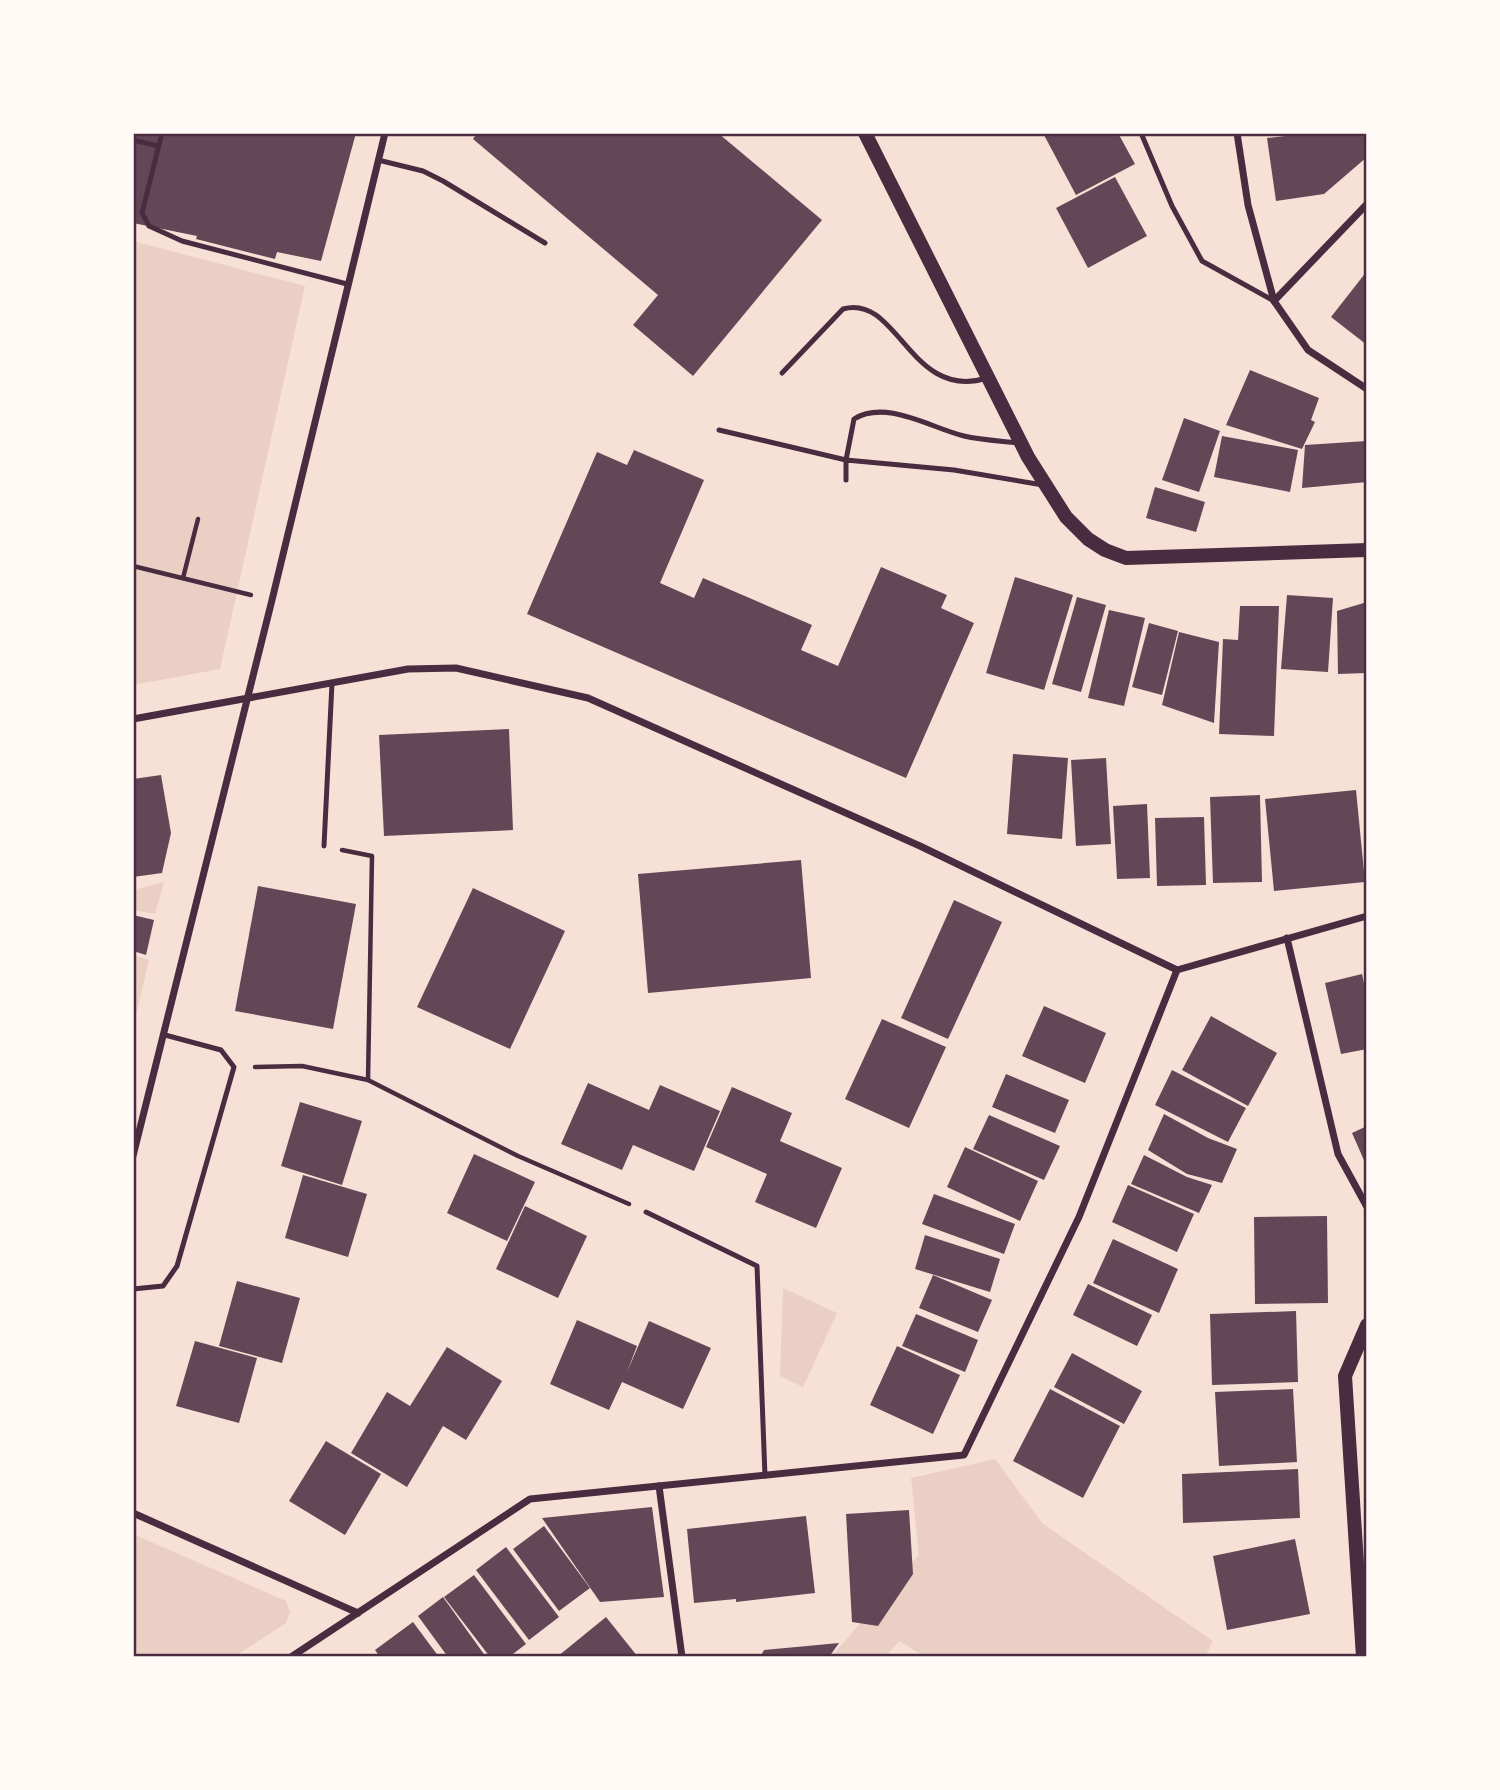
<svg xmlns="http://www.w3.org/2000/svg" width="1500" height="1790" font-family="'PT Sans Narrow',sans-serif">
  <rect width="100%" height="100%" fill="#f7e1d7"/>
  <g fill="#ebcfc5">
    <path d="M133 241 305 286 220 669 133 685Z"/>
    <path d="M164 882 155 914 133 910V890Z"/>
    <path d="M133 955 149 960 133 1028Z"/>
    <path d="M783 1288 837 1313 803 1387 780 1376Z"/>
    <path d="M995 1459 1043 1524 1213 1641 1205 1657H925L899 1641 885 1657H831L919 1555 911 1478Z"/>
    <path d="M133 1534 286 1601 290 1612 286 1623 234 1657H133Z"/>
  </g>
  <g fill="#644757">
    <path d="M133 133H356L321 261 277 252 275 259 196 239 197 236 133 223Z"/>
    <path d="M477 133H718L822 220 693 376 633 325 658 295 473 139Z"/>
    <path d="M1048 133H1118L1135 164 1076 195 1044 135Z"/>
    <path d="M1312 133H1366L1367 157 1324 194 1276 201 1267 138Z"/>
    <path d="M1115 177 1147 236 1088 268 1056 208Z"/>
    <path d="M1367 271V345L1331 317Z"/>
    <path d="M1250 370 1319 398 1311 420 1315 422 1302 449 1226 425Z"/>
    <path d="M1184 418 1220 431 1199 492 1162 480Z"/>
    <path d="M1222 436 1298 450 1290 492 1214 477Z"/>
    <path d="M1367 441V482L1302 488 1305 445Z"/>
    <path d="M634 450 704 480 660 583 694 598 703 578 812 625 801 650 838 666 881 567 947 595 941 608 974 623 906 778 527 614 597 452 627 465Z"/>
    <path d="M1155 487 1205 502 1196 532 1146 518Z"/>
    <path d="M1015 577 1073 595 1044 690 986 673Z"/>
    <path d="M1287 595 1333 598 1328 672 1281 669Z"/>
    <path d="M1077 597 1106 605 1081 692 1052 684Z"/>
    <path d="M1367 602V673L1338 674 1337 611Z"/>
    <path d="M1240 606H1279L1274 736 1219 734 1223 639 1238 640Z"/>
    <path d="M1109 610 1145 618 1124 706 1088 698Z"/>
    <path d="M1149 623 1178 631 1162 695 1132 687Z"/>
    <path d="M1179 632 1219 642 1214 723 1162 705Z"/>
    <path d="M509 729 513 830 384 836 379 735Z"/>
    <path d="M1013 754 1068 758 1062 839 1007 834Z"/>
    <path d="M1106 758 1111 844 1076 846 1071 760Z"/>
    <path d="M161 775 171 833 162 873 133 877V779Z"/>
    <path d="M1356 790 1365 882 1274 891 1265 799Z"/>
    <path d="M1260 795 1262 882 1213 883 1210 797Z"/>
    <path d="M1147 804 1150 878 1117 879 1113 806Z"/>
    <path d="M1204 817 1206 885 1157 886 1155 818Z"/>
    <path d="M801 860 811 978 648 993 638 874Z"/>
    <path d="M258 886 356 904 333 1029 235 1011Z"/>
    <path d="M473 888 565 931 510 1049 417 1007Z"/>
    <path d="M954 900 1002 922 948 1039 901 1018Z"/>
    <path d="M133 915 154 920 146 955 133 951Z"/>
    <path d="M1362 974 1367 997V1049L1341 1054 1325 983Z"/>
    <path d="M1044 1006 1106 1033 1085 1083 1022 1056Z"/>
    <path d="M1211 1016 1277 1053 1248 1106 1182 1070Z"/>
    <path d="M882 1019 946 1047 909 1128 845 1099Z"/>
    <path d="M1172 1070 1246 1108 1228 1142 1155 1105Z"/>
    <path d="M1006 1074 1069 1100 1055 1133 992 1107Z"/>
    <path d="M588 1083 649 1110 660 1085 720 1111 694 1171 633 1145 622 1170 561 1144Z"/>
    <path d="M732 1087 792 1113 780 1141 842 1168 816 1228 755 1202 767 1174 706 1147Z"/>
    <path d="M300 1102 362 1121 342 1185 281 1166Z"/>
    <path d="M1164 1114 1208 1138 1237 1149 1222 1183 1187 1174 1148 1150Z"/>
    <path d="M989 1115 1060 1146 1044 1180 973 1149Z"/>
    <path d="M1367 1126V1167L1352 1133Z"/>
    <path d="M965 1147 1038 1181 1020 1221 947 1187Z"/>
    <path d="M474 1154 535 1182 507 1241 447 1213Z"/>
    <path d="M1144 1155 1187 1177 1212 1185 1199 1213 1131 1184Z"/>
    <path d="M303 1175 367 1194 348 1257 285 1238Z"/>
    <path d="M1128 1185 1194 1214 1177 1252 1112 1222Z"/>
    <path d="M934 1194 1015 1224 1004 1254 922 1224Z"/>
    <path d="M525 1206 587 1236 558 1298 496 1269Z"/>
    <path d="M1327 1216 1328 1303 1255 1304 1254 1217Z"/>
    <path d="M925 1235 1000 1259 990 1292 915 1269Z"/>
    <path d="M1113 1239 1178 1269 1159 1313 1093 1283Z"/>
    <path d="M933 1275 992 1300 978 1332 919 1308Z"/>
    <path d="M237 1281 300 1298 282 1363 219 1346Z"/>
    <path d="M1088 1284 1152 1315 1137 1346 1073 1315Z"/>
    <path d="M1296 1311 1298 1382 1212 1385 1210 1314Z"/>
    <path d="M916 1314 978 1340 965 1372 902 1346Z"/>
    <path d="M577 1320 637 1346 627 1372 649 1321 711 1348 683 1409 622 1382 609 1410 550 1384Z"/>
    <path d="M195 1341 257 1358 239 1423 176 1406Z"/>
    <path d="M897 1346 960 1375 933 1434 870 1405Z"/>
    <path d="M447 1347 502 1381 466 1440 443 1426 407 1487 351 1453 387 1392 410 1406Z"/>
    <path d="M1072 1353 1142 1391 1124 1424 1054 1387Z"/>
    <path d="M1050 1389 1120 1426 1083 1498 1013 1461Z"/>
    <path d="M1293 1389 1297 1462 1219 1466 1215 1392Z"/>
    <path d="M326 1441 381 1474 345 1535 289 1501Z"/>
    <path d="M1298 1469 1300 1518 1183 1523 1182 1474Z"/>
    <path d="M652 1507 664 1597 600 1602 542 1518Z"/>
    <path d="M909 1510 913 1574 878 1626 852 1622 846 1514Z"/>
    <path d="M806 1516 815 1593 736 1602V1599L694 1603 687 1529Z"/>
    <path d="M544 1526 590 1588 559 1611 513 1549Z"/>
    <path d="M1295 1539 1310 1614 1227 1630 1213 1556Z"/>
    <path d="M506 1547 559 1617 529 1640 476 1570Z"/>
    <path d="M474 1575 526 1644 509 1657H490L444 1597Z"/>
    <path d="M443 1597 486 1657H448L418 1616Z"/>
    <path d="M606 1617 638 1657H557Z"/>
    <path d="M413 1622 439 1657H380L375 1650Z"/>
    <path d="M839 1643 829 1657H760L764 1650Z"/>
  </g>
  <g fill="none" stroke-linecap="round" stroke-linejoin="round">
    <g stroke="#4a2c40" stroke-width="4.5">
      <path d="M133 566 251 595"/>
      <path d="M183 578 198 519"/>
      <path d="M342 850 372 856 368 1080"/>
      <path d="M255 1067 302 1066 368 1080 518 1156 629 1204"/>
    </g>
    <g stroke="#4a2c40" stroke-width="5">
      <path d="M162 133 142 213 149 226 182 241 347 284"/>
      <path d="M1141 133 1172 206 1202 261 1274 301"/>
      <path d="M133 140 158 146"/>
      <path d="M378 160 423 171 443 181 545 243"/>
      <path d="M782 373 843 309C898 293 910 402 987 378"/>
      <path d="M719 430 846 460 854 419C886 399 931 428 964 436 981 440 1001 441 1018 443"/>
      <path d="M846 480V460L954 470 1043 485"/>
      <path d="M324 846 332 683"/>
      <path d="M646 1212 757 1266 765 1476"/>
      <path d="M133 1289 163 1286 177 1266 234 1067 221 1050 165 1035"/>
    </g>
    <g stroke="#4a2c40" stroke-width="7">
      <path d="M1237 133 1248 205 1274 301 1308 350 1367 389"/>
      <path d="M1274 301 1367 204"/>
      <path d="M133 719 408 669 456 668 588 698 920 846 1177 970"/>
      <path d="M1287 938 1338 1154 1367 1207"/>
      <path d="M133 1156 272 600 385 133"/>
      <path d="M659 1486 682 1657"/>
      <path d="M133 1513 358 1613"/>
      <path d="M291 1657 530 1499 964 1455 1079 1217 1177 970 1367 916"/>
    </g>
    <g stroke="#4a2c40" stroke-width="14">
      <path d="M865 133 1028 457 1066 517 1088 539 1105 550 1126 558 1367 550"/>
      <path d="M1363 1657 1345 1376 1367 1325"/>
    </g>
  </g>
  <rect width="1500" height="1790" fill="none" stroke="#fffaf5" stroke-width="270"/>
  <rect x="135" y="135" width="1230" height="1520" fill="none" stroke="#4a2c40" stroke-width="2.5"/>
</svg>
